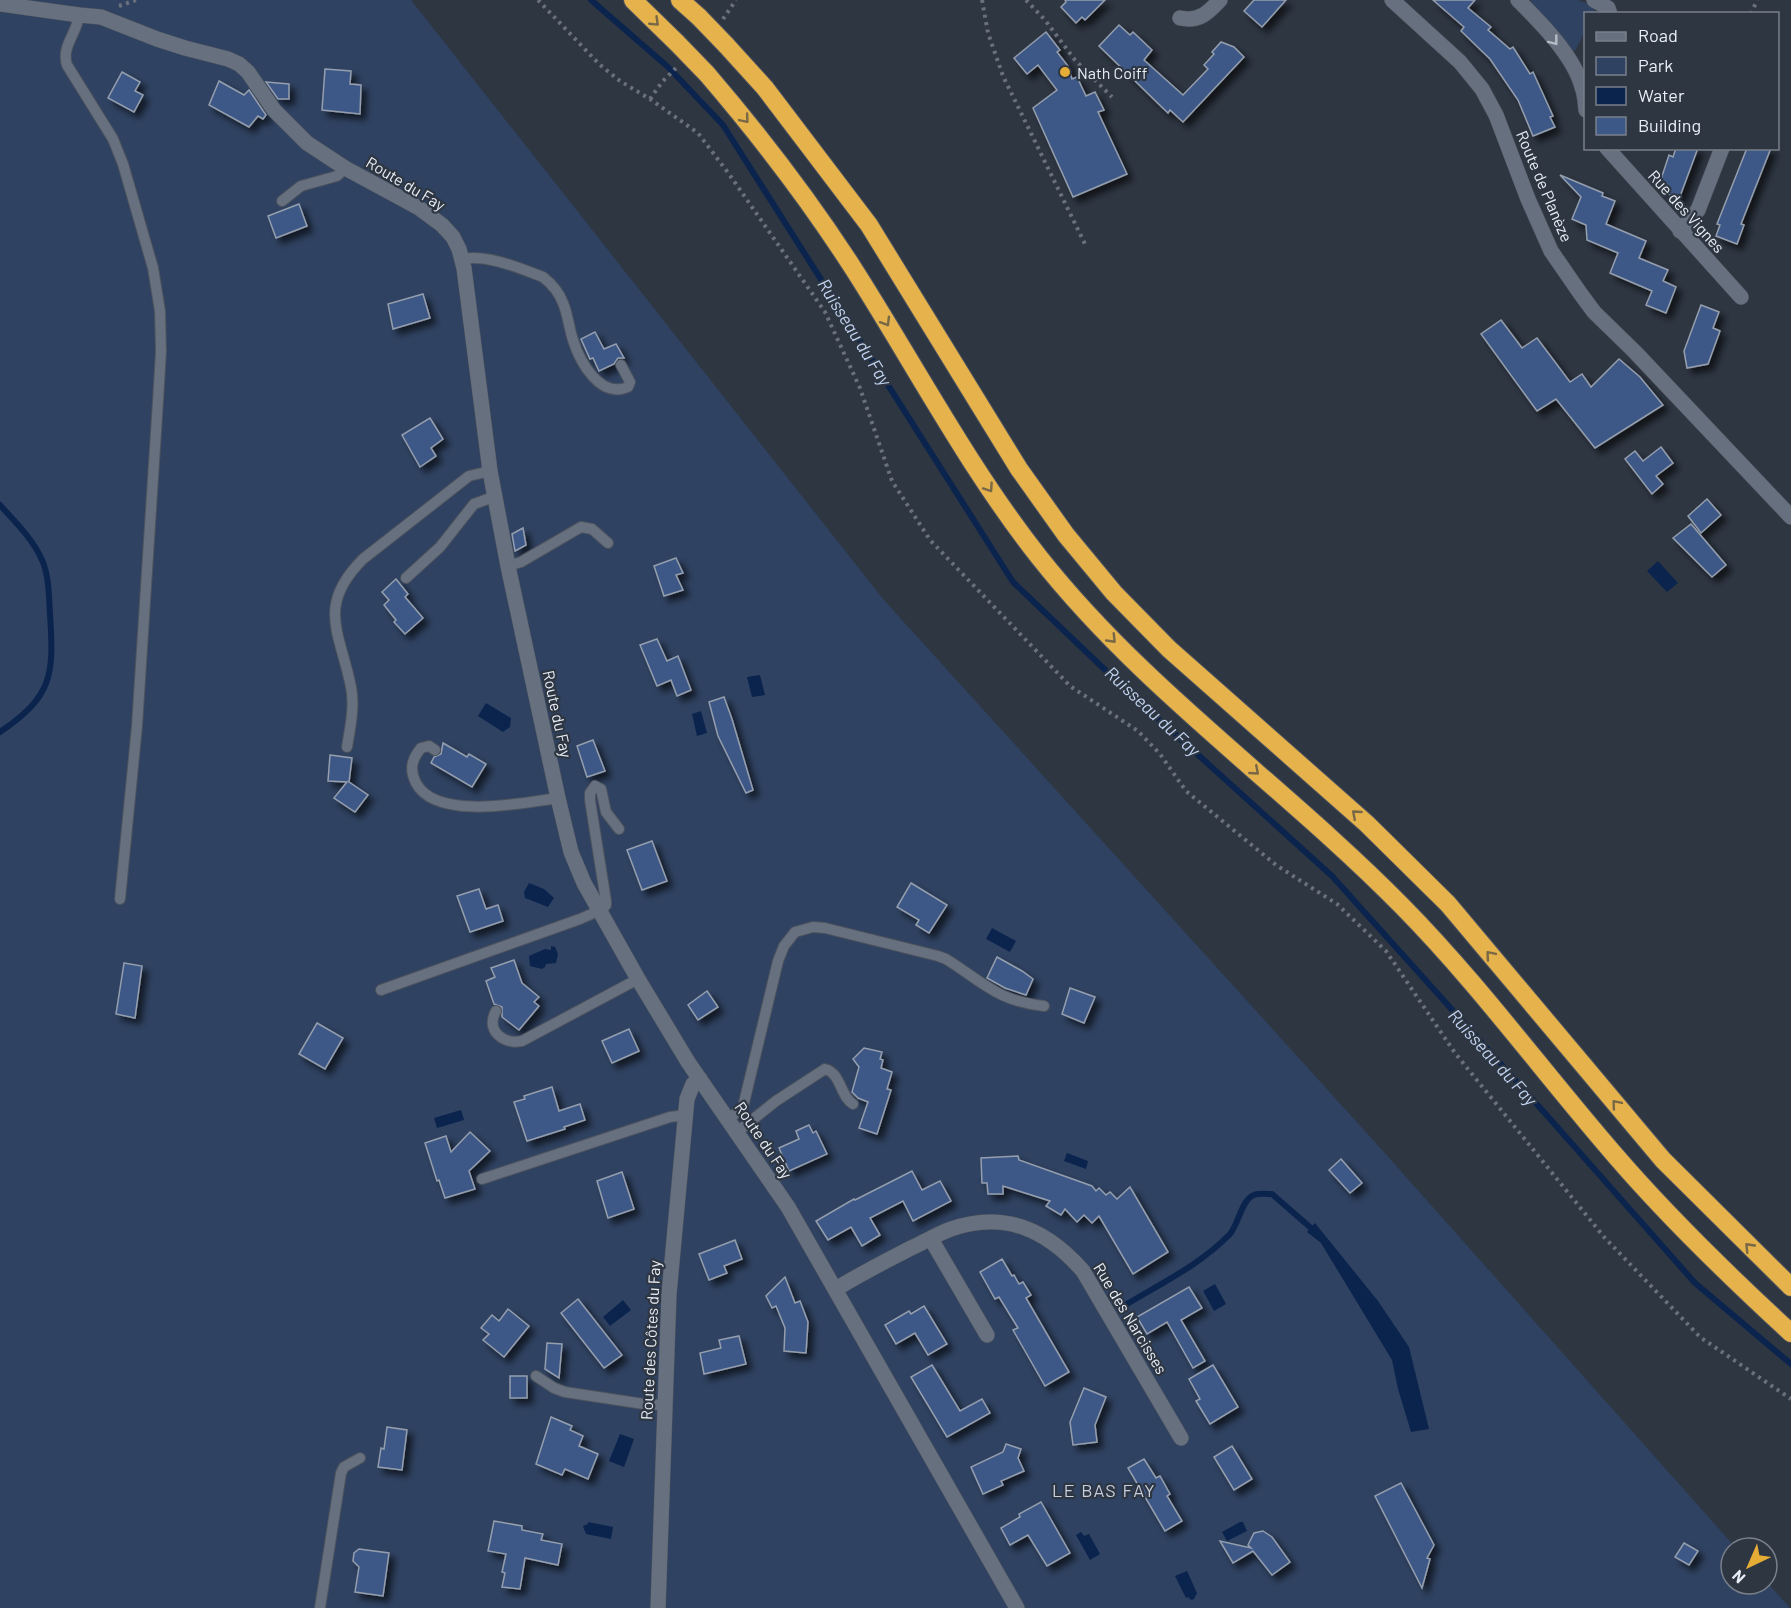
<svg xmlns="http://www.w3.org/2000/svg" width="1791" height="1608" font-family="Barlow,sans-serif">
  <defs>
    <filter id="shadow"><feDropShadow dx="5.5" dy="5.5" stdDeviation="3" flood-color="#0009"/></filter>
  </defs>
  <rect width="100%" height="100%" fill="#2e3642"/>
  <g fill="#2f4261">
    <path d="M0 0H411L883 599 1383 1151 1736 1548H1731V1584H1767V1582L1790 1608H0Z"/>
    <path d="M1530 0H1578L1594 6V13L1586 14 1585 31 1575 51 1570 49Z"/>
  </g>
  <g fill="#0b244e">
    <path d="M1658 561 1678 583 1667 592 1647 571Z"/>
    <path d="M760 675 765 695 752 697 747 677Z"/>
    <path d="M486 703 511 718 510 727 503 732 478 716Z"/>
    <path d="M701 711 707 733 697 736 692 714Z"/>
    <path d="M529 883 544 889 554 898 548 907 525 898 524 892Z"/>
    <path d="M992 928 1016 941 1010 952 986 939Z"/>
    <path d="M551 946 555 947 558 954 556 963 546 964 545 967 542 969 530 966 529 956 545 949 551 950Z"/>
    <path d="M461 1110 464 1120 437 1128 434 1118Z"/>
    <path d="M1067 1153 1088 1161 1086 1169 1064 1161Z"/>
    <path d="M1315 1223 1378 1301 1409 1347 1429 1429 1411 1432 1398 1389 1392 1360 1321 1243 1307 1232Z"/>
    <path d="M1215 1284 1226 1304 1214 1311 1203 1291Z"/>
    <path d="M623 1300 631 1310 610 1326 603 1317Z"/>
    <path d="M620 1434 634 1439 624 1467 609 1461Z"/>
    <path d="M588 1522 613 1527 611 1539 586 1534 583 1526 588 1524Z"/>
    <path d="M1240 1522H1243L1247 1531 1227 1541 1222 1532Z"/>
    <path d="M1081 1532 1084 1536 1089 1534 1100 1554 1090 1560 1076 1535Z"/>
    <path d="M1187 1571 1197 1593 1194 1599 1191 1600 1188 1597 1186 1598 1175 1576Z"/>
  </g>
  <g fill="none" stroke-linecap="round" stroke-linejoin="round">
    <g stroke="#0b244e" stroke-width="6">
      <path d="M591 0 668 67 723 125 1013 582 1122 686 1332 876 1543 1111 1695 1283 1791 1364"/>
      <path d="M0 505C15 522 33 539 42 560 49 575 49 598 50 614 54 675 53 696 0 732"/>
      <path d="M1127 1304C1162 1283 1201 1264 1230 1234 1238 1225 1242 1199 1254 1195 1259 1193 1267 1194 1272 1194L1311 1228"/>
    </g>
  </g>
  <g fill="#3c5887" stroke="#959ead" stroke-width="1.5" filter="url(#shadow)">
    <path d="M1065 0H1105L1085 20 1082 17 1076 23 1061 7 1066 2Z"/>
    <path d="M1254 0H1286L1262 27 1244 11Z"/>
    <path d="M1433 0H1475L1468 8 1491 27 1488 30 1510 49 1513 47 1530 74 1533 72 1553 116 1550 117 1555 127 1533 136 1518 100 1490 59 1461 31 1464 27Z"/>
    <path d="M1119 25 1130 35 1133 32 1152 50 1144 60 1183 95 1208 69 1204 65 1214 54 1212 52 1221 42 1234 47 1244 57 1183 122 1170 110 1168 113 1099 46Z"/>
    <path d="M1046 32 1060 50 1057 52 1068 66 1072 79 1077 77 1086 96 1095 92 1104 110 1098 112 1127 174 1073 197 1033 108 1057 90 1038 65 1027 74 1014 58Z"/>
    <path d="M325 69 351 71 350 84 361 85 360 114 322 110Z"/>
    <path d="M122 72 140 82 135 91 143 95 134 112 108 98Z"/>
    <path d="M219 81 244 95 249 90 266 115 263 119 258 116 249 127 209 105Z"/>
    <path d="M266 82 289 84V99H278Z"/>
    <path d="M1676 148H1698L1679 199 1668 194 1659 185 1669 155 1673 157Z"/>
    <path d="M1747 148H1771L1741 224 1744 225 1737 244 1716 236 1720 225 1717 224Z"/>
    <path d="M1560 175 1603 193 1602 196 1615 201 1606 224 1646 241 1639 258 1668 270 1663 281 1676 287 1666 313 1646 305 1652 291 1610 273 1618 253 1587 240 1586 225 1572 219 1581 197Z"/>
    <path d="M299 204 307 226 276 238 268 216Z"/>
    <path d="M423 294 430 318 393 329 388 304Z"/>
    <path d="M1701 305 1719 312 1713 328 1720 331 1708 364 1687 368 1684 351Z"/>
    <path d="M1501 320 1522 348 1537 338 1570 382 1582 374 1591 387 1619 359 1640 377 1663 405 1595 448 1556 399 1537 411 1481 334Z"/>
    <path d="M595 332 604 349 616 344 624 358H618L614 364 599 371 593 358 590 359 581 339Z"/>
    <path d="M430 418 443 439 431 448 436 456 420 467 402 435Z"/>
    <path d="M1661 447 1673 463 1656 476 1663 484 1652 494 1625 459 1635 451 1643 461Z"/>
    <path d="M1707 499 1721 515 1701 533 1688 516Z"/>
    <path d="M1691 524 1726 565 1712 577 1673 538Z"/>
    <path d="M523 528 526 545 515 551 512 534Z"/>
    <path d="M676 558 683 573 676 575 683 590 664 596 654 566Z"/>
    <path d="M396 579 408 594 405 597 423 618 405 634 394 622 396 620 384 605 389 600 382 592Z"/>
    <path d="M657 639 667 661 678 656 691 690 677 696 671 680 657 686 640 645Z"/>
    <path d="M724 697 732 719 753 790 746 793 718 736 709 702Z"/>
    <path d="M593 740 605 771 587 777 577 746Z"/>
    <path d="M443 743 467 757 469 754 486 764 472 787 431 763 434 757 441 754Z"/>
    <path d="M330 755 352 758 349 782 368 795 355 812 334 798 347 782 328 781Z"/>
    <path d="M652 841 667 881 642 890 627 850Z"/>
    <path d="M911 883 947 905 929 933 916 925 919 920 897 907Z"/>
    <path d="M479 889 486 909 498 905 503 921 470 932 457 896Z"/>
    <path d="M997 957 1022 971 1033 979 1026 995 1005 988 987 978Z"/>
    <path d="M514 960 522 983 539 997 534 1002 539 1006 519 1030 502 1017V1007L494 1004 486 981 495 977 491 968Z"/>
    <path d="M124 963 142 966 135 1018 116 1014Z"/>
    <path d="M1070 988 1095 997 1084 1023 1062 1014Z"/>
    <path d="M707 991 718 1007 698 1020 688 1005Z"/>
    <path d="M317 1023 343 1038 325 1069 299 1054Z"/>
    <path d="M629 1029 639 1051 612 1063 602 1041Z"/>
    <path d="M864 1048 882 1052 880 1059 883 1060 881 1068 892 1072 887 1089 891 1090 877 1134 859 1128 868 1102 858 1098 852 1092 859 1067 853 1059Z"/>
    <path d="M552 1087 559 1111 580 1104 585 1120 564 1127 565 1129 527 1141 514 1102 525 1099 524 1096Z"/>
    <path d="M809 1125 813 1133 816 1131 827 1154 789 1171 779 1148 799 1139 796 1131Z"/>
    <path d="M470 1132 490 1151 469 1171 475 1189 445 1198 439 1180 437 1181 425 1143 446 1136 451 1152Z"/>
    <path d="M1018 1156 1019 1160 1092 1186 1096 1191 1099 1188 1106 1195 1110 1192 1117 1199 1130 1187 1168 1252 1133 1274 1099 1216 1092 1223 1084 1215 1077 1222 1065 1209 1061 1215 1046 1206 1050 1201 1003 1186V1194H988L987 1183H982L981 1158Z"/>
    <path d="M1341 1159 1362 1183 1350 1193 1329 1170Z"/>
    <path d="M912 1171 922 1190 940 1181 951 1201 913 1221 903 1201 870 1218 880 1235 862 1246 851 1227 828 1240 816 1221 854 1199 855 1200Z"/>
    <path d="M622 1172 634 1209 608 1218 597 1181Z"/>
    <path d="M735 1240 742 1259 724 1266 727 1273 709 1280 699 1254Z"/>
    <path d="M1002 1259 1012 1276 1014 1275 1019 1284 1023 1282 1031 1295 1026 1298 1069 1372 1045 1386 1013 1330 1018 1328 999 1297 995 1299 980 1272Z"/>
    <path d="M785 1277 795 1303 800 1301 808 1322 806 1353 784 1351 785 1328 776 1306 772 1308 766 1296Z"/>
    <path d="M1189 1287 1202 1308 1181 1320 1205 1361 1193 1368 1167 1322 1147 1334 1137 1317Z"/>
    <path d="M578 1299 622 1355 604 1368 561 1313Z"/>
    <path d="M924 1306 947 1344 928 1355 915 1333 896 1344 885 1325 909 1311 911 1314Z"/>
    <path d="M508 1309 529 1326 504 1357 483 1340 489 1334 481 1328 492 1315 499 1321Z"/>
    <path d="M739 1336 746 1364 704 1374 700 1353 721 1348 719 1340Z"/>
    <path d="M547 1343 562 1344 559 1378 545 1369Z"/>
    <path d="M932 1365 960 1411 982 1399 990 1413 947 1437 911 1377Z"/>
    <path d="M1213 1365 1238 1407 1210 1424 1196 1401 1200 1399 1189 1379Z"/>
    <rect x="510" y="1376" width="17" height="22"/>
    <path d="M1084 1388 1106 1397 1095 1425 1097 1442 1073 1445 1070 1422Z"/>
    <path d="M551 1417 572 1426 570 1430 583 1436 579 1446 598 1454 588 1479 565 1469 562 1475 536 1464Z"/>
    <path d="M387 1427 407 1430 402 1470 378 1467 381 1448 384 1449Z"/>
    <path d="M1006 1444 1021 1449 1018 1458 1024 1471 1001 1481 1003 1485 983 1494 971 1467 1003 1452Z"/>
    <path d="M1232 1446 1252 1479 1234 1490 1214 1457Z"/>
    <path d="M1144 1459 1156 1478 1160 1476 1170 1494 1167 1496 1182 1521 1165 1531 1128 1468Z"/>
    <path d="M1401 1483 1434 1545 1427 1558 1430 1559 1422 1588 1375 1496Z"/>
    <path d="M1041 1502 1070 1553 1047 1566 1028 1535 1010 1545 1001 1528 1020 1517 1019 1514Z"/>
    <path d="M494 1521 522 1526V1530L543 1534 541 1540 562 1544 558 1565 525 1558 520 1589 502 1587 505 1573 502 1572 506 1554 488 1551Z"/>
    <path d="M1263 1531 1272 1537 1290 1562 1272 1575 1253 1551 1233 1563 1220 1541 1251 1548 1248 1545 1254 1533Z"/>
    <path d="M1684 1543 1698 1551 1689 1565 1675 1557Z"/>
    <path d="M359 1549 389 1553 383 1596 355 1592 359 1567 353 1561 354 1553Z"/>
  </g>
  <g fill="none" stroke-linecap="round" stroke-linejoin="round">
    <g stroke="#4d535e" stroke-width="12">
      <g id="lane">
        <path d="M79 15C77 34 61 46 67 65L113 139 123 164 153 268 160 311 161 351 158 401 137 726 120 899"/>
        <path d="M282 201 301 186 337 176 345 168"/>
        <path d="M462 259C487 254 519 268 543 277 552 284 559 292 563 303 568 315 569 328 573 340 580 362 600 399 628 387L630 382 621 365"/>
        <path d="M508 566 521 562 581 527 592 529 608 543"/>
        <path d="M406 578 440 547 474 504 496 496"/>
        <path d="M347 747C350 728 355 707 351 687 340 632 316 606 363 559L469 476 490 471"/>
        <path d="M435 750 429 746 421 748C412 759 409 769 416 783 436 821 523 803 558 798"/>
        <path d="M381 990 580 919 603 909 606 905V901L590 800V793L595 786 601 789 606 812 619 829"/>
        <path d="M496 1011C485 1030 503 1045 522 1041L638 979"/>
        <path d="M729 1119 743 1107 778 961 784 946 795 932 813 927 825 928 938 956 946 959C983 982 997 1001 1044 1006"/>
        <path d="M737 1132 776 1101 825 1069C841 1073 840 1096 853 1104"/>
        <path d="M482 1179 670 1117 686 1115"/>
        <path d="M536 1376 554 1388 565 1392 644 1404 664 1405"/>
        <path d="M320 1608 341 1473 344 1467 360 1458"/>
      </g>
    </g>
    <g stroke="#4d535e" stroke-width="16">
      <g id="street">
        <path d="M1392 0 1460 62 1482 89 1496 115 1528 199 1551 251 1580 293 1594 312 1635 352 1791 517"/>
        <path d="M1518 0C1540 22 1574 56 1582 87 1585 94 1585 102 1586 110"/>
        <path d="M1594 0 1608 8 1610 14"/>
        <path d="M0 4 79 15 101 17 157 39 185 48 228 59 239 64 248 72 274 110 307 143 345 168 419 208 442 225 453 237 459 249 464 268 490 471 508 566 558 798 571 852 584 883 638 979 688 1062 788 1207 1017 1608"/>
        <path d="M1180 18C1199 22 1208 13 1220 0"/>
        <path d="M1607 148 1741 297"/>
        <path d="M1680 231 1698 210 1722 148"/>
        <path d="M931 1239 987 1335"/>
        <path d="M836 1289C860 1274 884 1262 909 1249 923 1243 937 1234 951 1229 1005 1210 1047 1230 1083 1271L1181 1438"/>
        <path d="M658 1608 669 1294 687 1099 693 1084 700 1079"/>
      </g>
    </g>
    <g stroke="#4d535e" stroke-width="20">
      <g id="highway">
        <path d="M633 0 677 43"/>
        <path d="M680 0 699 17"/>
        <path d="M726 45 765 88 869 225 1019 469 1066 535 1114 593 1169 649 1367 824 1448 904 1663 1160 1791 1287"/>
        <path d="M707 74C761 137 808 198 853 268 915 365 968 467 1039 557 1144 690 1284 786 1402 906 1478 983 1543 1072 1614 1154 1669 1218 1729 1276 1791 1333"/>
      </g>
    </g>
    <g stroke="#6a717b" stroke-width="4" stroke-dasharray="3 4.5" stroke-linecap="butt">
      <path d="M538 0 599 64 620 81 650 99 698 133 729 174 825 312 860 388 892 481 930 540 1070 686 1138 731 1160 754 1186 791 1276 865 1337 904 1386 951 1455 1053 1604 1237 1700 1337 1791 1399"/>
      <path d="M982 0 988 33 1003 76 1085 244"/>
      <path d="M1026 0 1045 20 1075 60 1112 97"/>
      <path d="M119 6 136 0"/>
      <path d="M1751 14 1757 0"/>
      <path d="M723 19 736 0"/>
      <path d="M650 99 662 82 676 68"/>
    </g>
    <use href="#lane" stroke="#67707e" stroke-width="10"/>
    <use href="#street" stroke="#67707e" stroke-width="15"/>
    <use href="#highway" stroke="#e6b24c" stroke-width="18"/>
    <g stroke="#4d535e" stroke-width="20" stroke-linecap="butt">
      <g id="highway-bridge">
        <path d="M699 17 726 45"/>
        <path d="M677 43 707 74"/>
      </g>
    </g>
    <use href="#highway-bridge" stroke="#e6b24c" stroke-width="18"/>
  </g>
  <defs><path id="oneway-chevron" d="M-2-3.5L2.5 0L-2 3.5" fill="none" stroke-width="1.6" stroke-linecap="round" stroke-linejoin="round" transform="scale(1.5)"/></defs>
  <g stroke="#786846">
    <use href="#oneway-chevron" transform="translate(655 22) rotate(44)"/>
    <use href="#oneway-chevron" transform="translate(745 119) rotate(50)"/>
    <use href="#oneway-chevron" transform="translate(886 322) rotate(59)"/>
    <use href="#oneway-chevron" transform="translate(989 488) rotate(56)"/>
    <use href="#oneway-chevron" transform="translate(1112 639) rotate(46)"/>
    <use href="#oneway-chevron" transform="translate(1255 771) rotate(41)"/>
    <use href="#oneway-chevron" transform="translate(1356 814) rotate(-139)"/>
    <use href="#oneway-chevron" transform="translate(1490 955) rotate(-130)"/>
    <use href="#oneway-chevron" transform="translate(1616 1104) rotate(-130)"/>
    <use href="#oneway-chevron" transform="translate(1749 1247) rotate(-134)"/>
  </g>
  <use stroke="#b5bcc6" href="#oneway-chevron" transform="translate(1554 41) rotate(52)"/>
  <circle fill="#e5ad36" stroke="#2e3642" stroke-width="2" cx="1065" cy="72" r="6"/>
  <g text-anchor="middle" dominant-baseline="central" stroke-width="4.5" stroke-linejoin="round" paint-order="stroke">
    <g font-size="16" fill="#e9eef6" stroke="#2e3642" text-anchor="start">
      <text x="1077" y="72">Nath Coiff</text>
    </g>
    <g font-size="16" fill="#e9eef6" stroke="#2e3642">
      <text transform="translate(406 183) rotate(31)">Route du Fay</text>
      <text transform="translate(1545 186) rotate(67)">Route de Planèze</text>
      <text transform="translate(1687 211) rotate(48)">Rue des Vignes</text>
      <text transform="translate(558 714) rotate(78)">Route du Fay</text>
      <text transform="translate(764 1140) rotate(56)">Route du Fay</text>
      <text transform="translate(1131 1318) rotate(59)">Rue des Narcisses</text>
      <text transform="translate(650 1340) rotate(-87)">Route des Côtes du Fay</text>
    </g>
    <g font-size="18" font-style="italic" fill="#c1d3f0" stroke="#2e3642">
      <text transform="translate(855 332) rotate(58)">Ruisseau du Fay</text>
      <text transform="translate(1153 711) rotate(43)">Ruisseau du Fay</text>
      <text transform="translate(1493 1057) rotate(48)">Ruisseau du Fay</text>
    </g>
    <g font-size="18" letter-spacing="1.5" fill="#c6cfdf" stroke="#2e3642">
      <text x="1104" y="1490">LE BAS FAY</text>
    </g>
  </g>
  <rect x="1584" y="12" width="195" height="138" fill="#2e3642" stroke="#79808a" stroke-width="1.5"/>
  <rect x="1596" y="32" width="30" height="9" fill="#67707e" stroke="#79808a" stroke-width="1.5"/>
  <text x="1638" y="42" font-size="18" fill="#e9eef6">Road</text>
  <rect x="1596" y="57" width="30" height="18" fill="#2f4261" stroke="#79808a" stroke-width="1.5"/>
  <text x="1638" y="72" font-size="18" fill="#e9eef6">Park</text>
  <rect x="1596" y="87" width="30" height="18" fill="#0b244e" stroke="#79808a" stroke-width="1.5"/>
  <text x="1638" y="102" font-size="18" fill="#e9eef6">Water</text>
  <rect x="1596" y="117" width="30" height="18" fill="#3c5887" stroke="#79808a" stroke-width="1.5"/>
  <text x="1638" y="132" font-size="18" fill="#e9eef6">Building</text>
  <g transform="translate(1749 1566) rotate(224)"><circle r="28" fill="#2e3642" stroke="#79808a" stroke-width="1.5"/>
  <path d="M0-4.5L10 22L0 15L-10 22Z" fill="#e5ad36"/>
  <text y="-9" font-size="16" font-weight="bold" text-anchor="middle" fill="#e9eef6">N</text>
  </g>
</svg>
